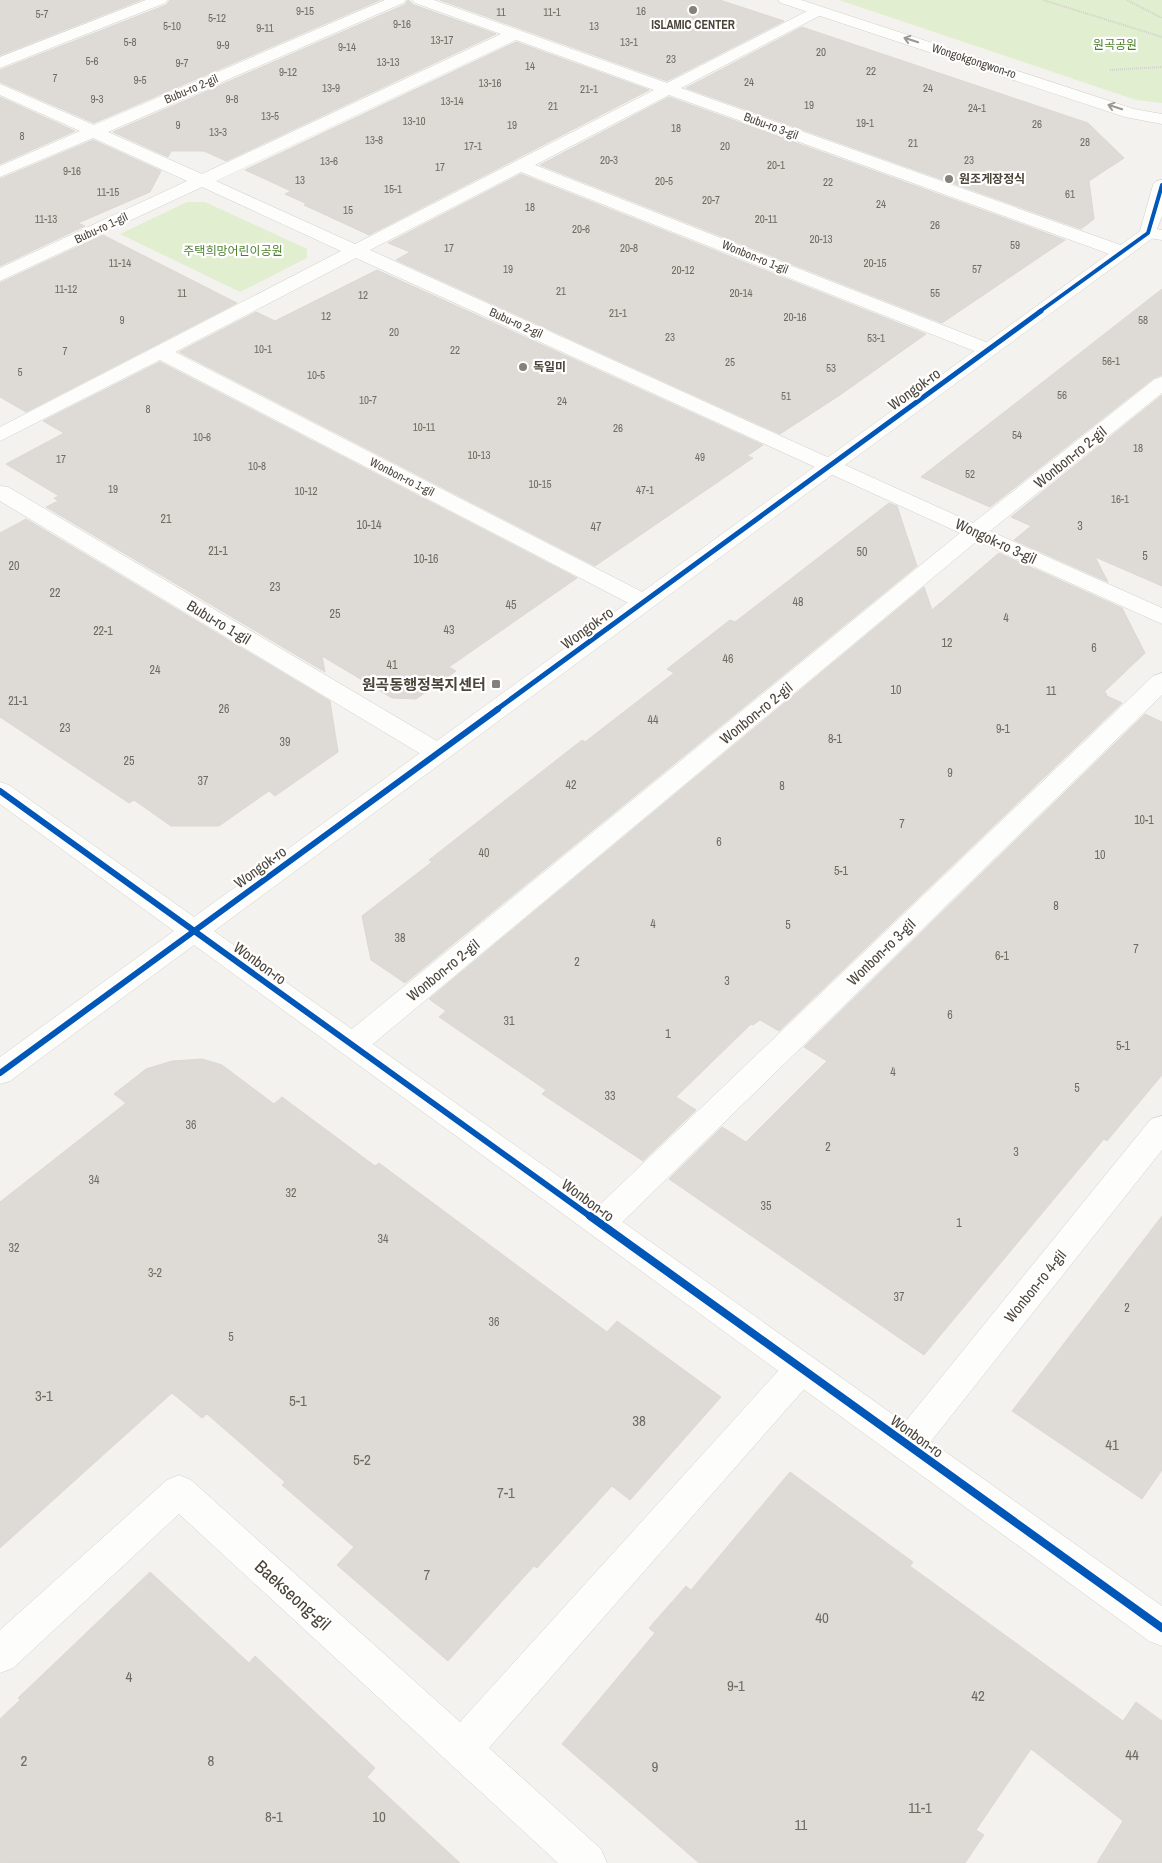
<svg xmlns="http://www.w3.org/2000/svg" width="1162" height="1863" font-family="'Archivo Narrow','Noto Sans KR',sans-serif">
  <rect width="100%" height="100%" fill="#f4f2ee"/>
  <g fill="#e1eecf">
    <path d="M839 0H1162V103L1136 100Z"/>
    <path d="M187 202H205L307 249V258L240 292 120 234Z"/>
  </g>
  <g fill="#dedbd6" stroke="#dcd9d4">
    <path d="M0 0H141L0 55Z"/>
    <path d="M170 0H380L94 123 0 82V70L166 5Z"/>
    <path d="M408 0 414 5 496 34 226 161 204 151H171L168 157 113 132 404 5Z"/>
    <path d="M440 0H720L784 21 667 81Z"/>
    <path d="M802 27 1088 123 1124 158 1089 181 1094 219 1081 229 686 88Z"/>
    <path d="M516 42 649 90 369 235 304 205 307 204 285 194 291 191 245 170Z"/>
    <path d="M0 97 75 131 0 164Z"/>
    <path d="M669 97 1065 240 942 323 540 165Z"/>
    <path d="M93 140 161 171 150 192 78 223 85 226 0 266V179Z"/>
    <path d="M521 174 926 334 840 395 780 434 396 260 410 252 388 243Z"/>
    <path d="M103 235 237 303 26 412 0 397V283Z"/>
    <path d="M377 270 763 445 747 456 753 458 595 566 179 352 256 312 275 321Z"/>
    <path d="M1162 289V375L1154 378 990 507 921 477Z"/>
    <path d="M160 362 577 578 449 667 456 671 416 699 392 698 322 656 325 672 46 507 58 501 54 498 59 496 6 464 64 433 43 421Z"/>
    <path d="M1162 395V586L1095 557 1108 582 1014 540 1031 526 1011 517Z"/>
    <path d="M889 503 897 506 917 566 405 983 371 960 362 916 432 862 429 860 582 740 585 742 674 673 667 669 730 620 735 622Z"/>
    <path d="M26 519 330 701 338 752 275 796 269 791 219 826H171L134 800 129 803 0 717V533Z"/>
    <path d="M999 553 1122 608 1145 653 1104 692 1107 694 1105 695 1122 703 779 1031 760 1020 753 1025 751 1024 676 1097 696 1110 643 1161 542 1094 546 1090 439 1017 446 1011 429 999 924 587 932 610Z"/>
    <path d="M1145 714 1162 722V1075L1107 1141 1104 1139 924 1355 669 1179 722 1127 746 1142 827 1061 804 1047Z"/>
    <path d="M202 1059 222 1065 274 1104 282 1097 375 1166 379 1163 607 1332 617 1321 721 1397 630 1500 612 1486 537 1568 534 1566 448 1661 337 1565 354 1547 282 1485 285 1482 207 1414 202 1418 172 1393 0 1548V1202L126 1103 114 1094 146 1069 172 1061Z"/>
    <path d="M1162 1216V1470L1142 1499 1012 1411Z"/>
    <path d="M790 1472 913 1562 910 1566 1123 1721 1136 1702 1162 1721V1863H1097L1123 1821 1031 1749 976 1830 984 1835 965 1863H699L562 1744 655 1633 649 1628 686 1586 691 1590Z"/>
    <path d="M150 1572 249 1663 255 1656 375 1768 367 1777 460 1863H0V1719L20 1700 18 1698Z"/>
  </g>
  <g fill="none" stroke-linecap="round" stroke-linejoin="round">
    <g stroke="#d2d0cb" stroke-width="1">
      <g id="minor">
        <path d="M146 0H168L165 3 0 68V57Z"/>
        <path d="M385 0H406L403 3 108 132 202 174 501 34 415 3 412 0H434L667 83 813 8H823L826 11 823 14 681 88 1129 248 1131 252 1129 256H1115L669 95 535 165 996 346 999 350 996 354H982L521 172 370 250 973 523 1155 379 1162 377V393L990 531 1162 608V624L977 541 362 1053 352 1056 342 1053 337 1045 342 1037 960 533 356 258 175 352 652 597 656 602 652 607 644 609 636 607 160 360 0 441V427L341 251 202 187 0 281V268L187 181 93 138 0 177V166L80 131 0 95V84L94 125ZM516 40 654 90 355 244 216 181Z"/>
        <path d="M1148 228 1162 230V240L1142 237 1139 233 1142 229Z"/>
        <path d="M0 486 8 487 447 747 451 753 447 759 438 761 429 759 0 501Z"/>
        <path d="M1162 673V695L611 1233 600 1237 589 1233 584 1224 589 1215 1153 676Z"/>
        <path d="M1162 1116V1150L920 1455 908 1460 896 1455 891 1444 896 1433 1151 1119Z"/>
        <path d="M801 1354 813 1359 818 1369 813 1379 489 1748 601 1849 607 1863H558L179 1514 13 1668 0 1673V1630L167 1480 179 1475 191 1480 460 1722 789 1359Z"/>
      </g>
    </g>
    <g stroke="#d2d0cb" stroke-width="1">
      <g id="tertiary">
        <path d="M778 0H801L1134 109 1162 114V124L1125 117 781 3Z"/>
        <path d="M1162 180V216L1154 237 214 931 1162 1606V1646L1149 1641 194 945 10 1081 0 1084V1057L174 931 0 804V782L9 785 194 917 1140 231 1153 185 1156 181Z"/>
      </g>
    </g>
    <g stroke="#d3d2cc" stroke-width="2" stroke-dasharray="1 1" stroke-linecap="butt">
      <path d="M1043 0 1162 37"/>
      <path d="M1127 0 1162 18"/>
      <path d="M1110 70 1162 67"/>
    </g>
    <use href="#minor" fill="#fdfdfc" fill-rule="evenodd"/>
    <use href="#tertiary" fill="#fdfdfc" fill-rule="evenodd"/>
    <g stroke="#fff" stroke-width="5.5">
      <path id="cycleway-far3" d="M1039 312 1148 233 1162 185"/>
    </g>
    <g stroke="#fff" stroke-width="8">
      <path id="cycleway-far2" d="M496 710 1041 311"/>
    </g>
    <g stroke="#fff" stroke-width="9">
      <g id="cycleway-far1">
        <path d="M0 791 591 1217"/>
        <path d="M0 1073 498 709"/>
      </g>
    </g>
    <g stroke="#fff" stroke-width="11">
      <path id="cycleway" d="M590 1216 1162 1628"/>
    </g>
    <use href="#cycleway-far3" stroke="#0057b8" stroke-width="4"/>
    <use href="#cycleway-far2" stroke="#0057b8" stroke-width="5"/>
    <use href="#cycleway-far1" stroke="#0057b8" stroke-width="6"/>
    <use href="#cycleway" stroke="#0057b8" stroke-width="8"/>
  </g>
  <defs><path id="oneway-shaft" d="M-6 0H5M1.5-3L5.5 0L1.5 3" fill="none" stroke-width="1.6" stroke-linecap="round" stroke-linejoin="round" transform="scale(1.25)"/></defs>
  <g stroke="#9b9791">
    <use href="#oneway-shaft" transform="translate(911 40) rotate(-162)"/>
    <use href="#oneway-shaft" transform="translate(1115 107) rotate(-162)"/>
  </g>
  <g fill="#868178" stroke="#fff" stroke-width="2">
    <circle cx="693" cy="10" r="5"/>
    <circle cx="949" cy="179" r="5"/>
    <circle cx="523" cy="367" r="5"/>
    <rect x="491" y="679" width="10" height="10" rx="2.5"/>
  </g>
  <g text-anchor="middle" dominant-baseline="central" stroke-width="4.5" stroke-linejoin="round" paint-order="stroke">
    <g font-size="11" fill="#706a61">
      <text x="305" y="11">9-15</text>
      <text x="641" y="11">16</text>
      <text x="501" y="12">11</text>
      <text x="552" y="12">11-1</text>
      <text x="42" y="14">5-7</text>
      <text x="217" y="18">5-12</text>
      <text x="402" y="24">9-16</text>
      <text x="172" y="26">5-10</text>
      <text x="594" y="26">13</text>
      <text x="265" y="28">9-11</text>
      <text x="442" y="40">13-17</text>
      <text x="130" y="42">5-8</text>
      <text x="629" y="42">13-1</text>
      <text x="223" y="45">9-9</text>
      <text x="347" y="47">9-14</text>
      <text x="821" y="52">20</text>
      <text x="671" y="59">23</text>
      <text x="92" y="61">5-6</text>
      <text x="388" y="62">13-13</text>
      <text x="182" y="63">9-7</text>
      <text x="530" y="66">14</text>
      <text x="871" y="71">22</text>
      <text x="288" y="72">9-12</text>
      <text x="55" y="78">7</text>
      <text x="140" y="80">9-5</text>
      <text x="749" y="82">24</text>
      <text x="490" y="83">13-16</text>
      <text x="331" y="88">13-9</text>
      <text x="928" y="88">24</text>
      <text x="589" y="89">21-1</text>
      <text x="97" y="99">9-3</text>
      <text x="232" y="99">9-8</text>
      <text x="452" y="101">13-14</text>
      <text x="809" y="105">19</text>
      <text x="553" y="106">21</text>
      <text x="977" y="108">24-1</text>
      <text x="270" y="116">13-5</text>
      <text x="414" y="121">13-10</text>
      <text x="865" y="123">19-1</text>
      <text x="1037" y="124">26</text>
      <text x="178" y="125">9</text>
      <text x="512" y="125">19</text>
      <text x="676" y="128">18</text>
      <text x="218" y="132">13-3</text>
      <text x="22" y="136">8</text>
      <text x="374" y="140">13-8</text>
      <text x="1085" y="142">28</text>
      <text x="913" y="143">21</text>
      <text x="473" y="146">17-1</text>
      <text x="725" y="146">20</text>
      <text x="609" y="160">20-3</text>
      <text x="969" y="160">23</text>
      <text x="329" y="161">13-6</text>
      <text x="776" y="165">20-1</text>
      <text x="440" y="167">17</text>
      <text x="72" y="171">9-16</text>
      <text x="300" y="180">13</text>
      <text x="664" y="181">20-5</text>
      <text x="828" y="182">22</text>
      <text x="393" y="189">15-1</text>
      <text x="108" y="192">11-15</text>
      <text x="1070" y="194">61</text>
      <text x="711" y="200">20-7</text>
      <text x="881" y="204">24</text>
      <text x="530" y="207">18</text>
      <text x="348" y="210">15</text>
      <text x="46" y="219">11-13</text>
      <text x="766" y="219">20-11</text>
      <text x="935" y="225">26</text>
      <text x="581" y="229">20-6</text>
      <text x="821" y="239">20-13</text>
      <text x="1015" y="245">59</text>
      <text x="449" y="248">17</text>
      <text x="629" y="248">20-8</text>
      <text x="120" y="263">11-14</text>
      <text x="875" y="263">20-15</text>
      <text x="508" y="269">19</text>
      <text x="977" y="269">57</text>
      <text x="683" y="270">20-12</text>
      <text x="66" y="289">11-12</text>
      <text x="561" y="291">21</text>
      <text x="182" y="293">11</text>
      <text x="741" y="293">20-14</text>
      <text x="935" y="293">55</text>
      <text x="363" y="295">12</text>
      <text x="618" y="313">21-1</text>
      <text x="326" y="316">12</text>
      <text x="795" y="317">20-16</text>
      <text x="122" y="320">9</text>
      <text x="1143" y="320">58</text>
      <text x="394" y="332">20</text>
      <text x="670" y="337">23</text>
      <text x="876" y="338">53-1</text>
      <text x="263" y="349">10-1</text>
      <text x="455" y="350">22</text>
      <text x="65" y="351">7</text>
      <text x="1111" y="361">56-1</text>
      <text x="730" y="362">25</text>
      <text x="831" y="368">53</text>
      <text x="20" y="372">5</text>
      <text x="316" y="375">10-5</text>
      <text x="1062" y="395">56</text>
      <text x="786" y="396">51</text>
      <text x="368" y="400">10-7</text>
      <text x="562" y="401">24</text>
      <text x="148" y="409">8</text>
      <text x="424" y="427">10-11</text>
      <text x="618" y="428">26</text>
      <text x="1017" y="435">54</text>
      <text x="202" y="437">10-6</text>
      <text x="1138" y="448">18</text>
      <text x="479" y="455">10-13</text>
      <text x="700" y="457">49</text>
      <text x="61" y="459">17</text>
      <text x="257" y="466">10-8</text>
      <text x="970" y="474">52</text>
      <text x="540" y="484">10-15</text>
      <text x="113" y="489">19</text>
      <text x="645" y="490">47-1</text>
      <text x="306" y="491">10-12</text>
      <text x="1120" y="499">16-1</text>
    </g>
    <g font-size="12" font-weight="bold" fill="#4b4439" stroke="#fff" text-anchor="start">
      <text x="693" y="25" text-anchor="middle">ISLAMIC CENTER</text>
      <text x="959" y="179">원조게장정식</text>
      <text x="533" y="367">독일미</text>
    </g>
    <g font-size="12" fill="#4a7f2a" stroke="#fff">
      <text x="1115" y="45">원곡공원</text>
      <text x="233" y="251">주택희망어린이공원</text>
    </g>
    <g font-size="12" fill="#4b4439" stroke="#fff">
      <text transform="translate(974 61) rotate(18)">Wongokgongwon-ro</text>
      <text transform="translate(191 89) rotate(-23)">Bubu-ro 2-gil</text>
      <text transform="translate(771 126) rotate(20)">Bubu-ro 3-gil</text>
      <text transform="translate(101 228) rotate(-25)">Bubu-ro 1-gil</text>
      <text transform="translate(755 257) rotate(22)">Wonbon-ro 1-gil</text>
      <text transform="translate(516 323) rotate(24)">Bubu-ro 2-gil</text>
      <text transform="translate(402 477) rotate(27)">Wonbon-ro 1-gil</text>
    </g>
    <g font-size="12" fill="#706a61">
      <text x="166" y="519">21</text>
      <text x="369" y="525">10-14</text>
      <text x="1080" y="526">3</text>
      <text x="596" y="527">47</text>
      <text x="218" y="551">21-1</text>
      <text x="862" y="552">50</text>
      <text x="1145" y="556">5</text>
      <text x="426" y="559">10-16</text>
      <text x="14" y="566">20</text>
      <text x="275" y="587">23</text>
      <text x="55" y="593">22</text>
      <text x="798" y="602">48</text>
      <text x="511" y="605">45</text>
      <text x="335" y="614">25</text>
      <text x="1006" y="618">4</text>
      <text x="449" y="630">43</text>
      <text x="103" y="631">22-1</text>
      <text x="947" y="643">12</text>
      <text x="1094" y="648">6</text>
      <text x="728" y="659">46</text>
      <text x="392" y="665">41</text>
      <text x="155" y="670">24</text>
      <text x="896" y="690">10</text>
      <text x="1051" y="691">11</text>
      <text x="18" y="701">21-1</text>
      <text x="224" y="709">26</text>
      <text x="653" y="720">44</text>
      <text x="65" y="728">23</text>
      <text x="1003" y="729">9-1</text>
      <text x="835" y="739">8-1</text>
      <text x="285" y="742">39</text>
      <text x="129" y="761">25</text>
      <text x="950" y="773">9</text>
      <text x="203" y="781">37</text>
      <text x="571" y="785">42</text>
      <text x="782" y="786">8</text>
      <text x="1144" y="820">10-1</text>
      <text x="902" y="824">7</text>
      <text x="719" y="842">6</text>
      <text x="484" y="853">40</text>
      <text x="1100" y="855">10</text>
      <text x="841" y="871">5-1</text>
      <text x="1056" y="906">8</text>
      <text x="653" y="924">4</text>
      <text x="788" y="925">5</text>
      <text x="400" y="938">38</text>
      <text x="1136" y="949">7</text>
      <text x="1002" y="956">6-1</text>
      <text x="577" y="962">2</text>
      <text x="727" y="981">3</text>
      <text x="950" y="1015">6</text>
      <text x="509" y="1021">31</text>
      <text x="668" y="1034">1</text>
      <text x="1123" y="1046">5-1</text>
      <text x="893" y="1072">4</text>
      <text x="1077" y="1088">5</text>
      <text x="610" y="1096">33</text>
      <text x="191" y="1125">36</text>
      <text x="828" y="1147">2</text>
      <text x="1016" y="1152">3</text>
      <text x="94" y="1180">34</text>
      <text x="291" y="1193">32</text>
      <text x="766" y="1206">35</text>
      <text x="959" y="1223">1</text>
      <text x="383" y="1239">34</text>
      <text x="14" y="1248">32</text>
      <text x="155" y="1273">3-2</text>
      <text x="899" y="1297">37</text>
      <text x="1127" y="1308">2</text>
      <text x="494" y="1322">36</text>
      <text x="231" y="1337">5</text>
    </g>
    <g font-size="15" fill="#4b4439" stroke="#fff">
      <text transform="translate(914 389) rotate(-36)">Wongok-ro</text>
      <text transform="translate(1070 457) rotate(-39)">Wonbon-ro 2-gil</text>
      <text transform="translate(996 541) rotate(25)">Wongok-ro 3-gil</text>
      <text transform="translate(219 622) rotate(31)">Bubu-ro 1-gil</text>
      <text transform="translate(587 628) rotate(-36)">Wongok-ro</text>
      <text transform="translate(756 713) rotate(-39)">Wonbon-ro 2-gil</text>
      <text transform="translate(260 867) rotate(-36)">Wongok-ro</text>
      <text transform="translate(881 952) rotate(-44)">Wonbon-ro 3-gil</text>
      <text transform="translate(260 963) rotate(36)">Wonbon-ro</text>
      <text transform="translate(443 970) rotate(-39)">Wonbon-ro 2-gil</text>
      <text transform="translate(588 1200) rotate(36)">Wonbon-ro</text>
      <text transform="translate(1035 1286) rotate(-51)">Wonbon-ro 4-gil</text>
      <text transform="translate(917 1436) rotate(36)">Wonbon-ro</text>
    </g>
    <g font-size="15" font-weight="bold" fill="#4b4439" stroke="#fff" text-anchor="end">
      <text x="486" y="684">원곡동행정복지센터</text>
    </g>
    <g font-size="15" fill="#706a61">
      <text x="44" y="1395">3-1</text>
      <text x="298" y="1400">5-1</text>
      <text x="639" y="1420">38</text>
      <text x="1112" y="1444">41</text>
      <text x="362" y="1459">5-2</text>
      <text x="506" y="1492">7-1</text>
      <text x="427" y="1574">7</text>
      <text x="822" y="1617">40</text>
      <text x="129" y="1676">4</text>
      <text x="736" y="1685">9-1</text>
      <text x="978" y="1695">42</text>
      <text x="1132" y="1754">44</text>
      <text x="24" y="1760">2</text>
      <text x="211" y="1760">8</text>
      <text x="655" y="1766">9</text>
      <text x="920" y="1807">11-1</text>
      <text x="274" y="1816">8-1</text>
      <text x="379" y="1816">10</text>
      <text x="801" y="1824">11</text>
    </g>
    <g font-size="18" fill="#4b4439" stroke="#fff">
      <text transform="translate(293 1595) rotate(42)">Baekseong-gil</text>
    </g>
  </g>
</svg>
